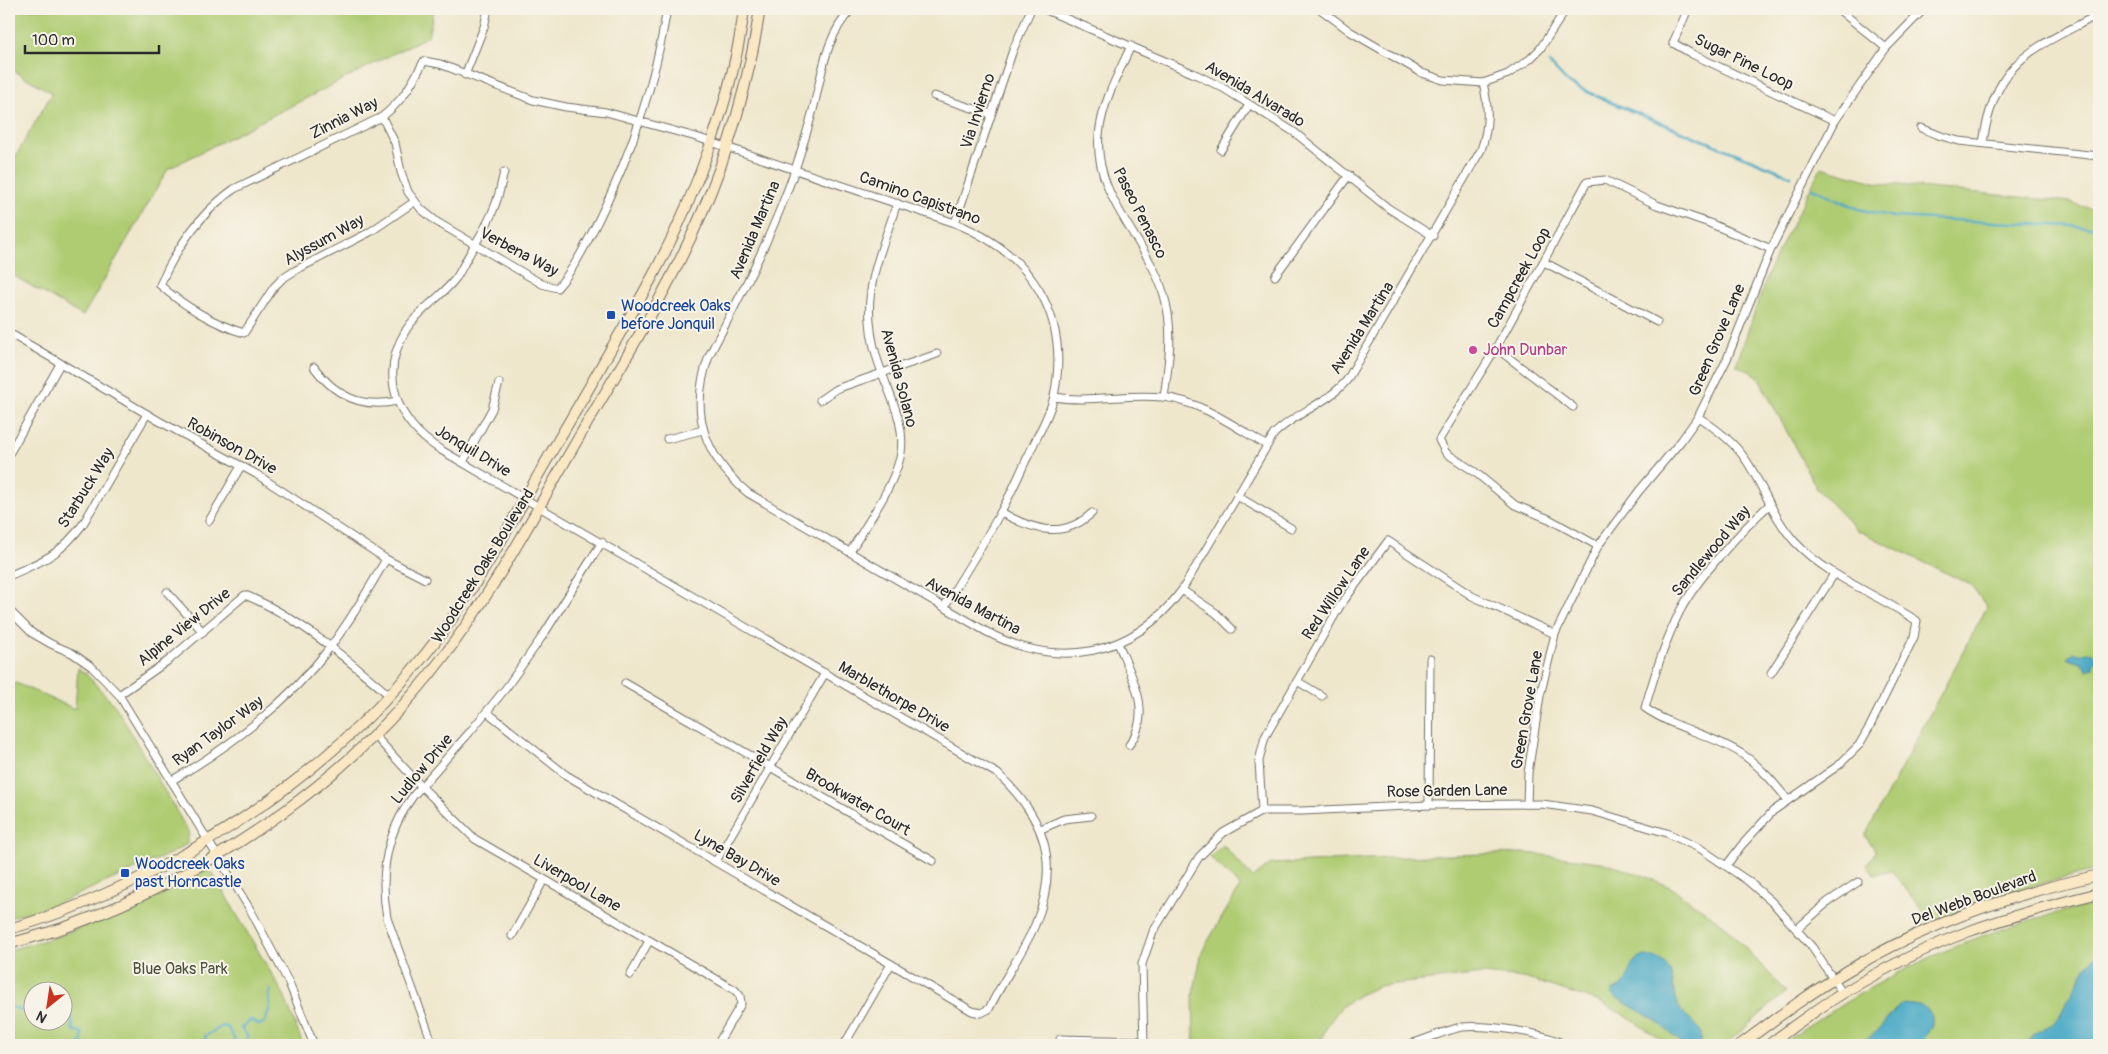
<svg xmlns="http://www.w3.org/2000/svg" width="2108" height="1054" font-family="Pangolin,sans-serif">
  <rect width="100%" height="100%" fill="#f7f3e8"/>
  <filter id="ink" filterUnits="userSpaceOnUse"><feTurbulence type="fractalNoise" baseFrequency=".02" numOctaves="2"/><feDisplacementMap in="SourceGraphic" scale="10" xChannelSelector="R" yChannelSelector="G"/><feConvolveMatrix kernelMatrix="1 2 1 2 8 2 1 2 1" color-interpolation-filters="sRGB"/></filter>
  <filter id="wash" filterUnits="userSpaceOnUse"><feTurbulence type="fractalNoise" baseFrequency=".0096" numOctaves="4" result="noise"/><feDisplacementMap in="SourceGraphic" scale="20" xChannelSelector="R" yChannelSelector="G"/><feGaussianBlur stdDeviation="1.12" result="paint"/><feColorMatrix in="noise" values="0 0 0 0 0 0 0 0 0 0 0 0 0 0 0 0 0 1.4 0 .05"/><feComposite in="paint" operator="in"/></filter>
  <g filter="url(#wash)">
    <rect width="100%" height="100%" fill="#efe7cc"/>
    <g fill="#afcc72" stroke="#6d7c4e" fill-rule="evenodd">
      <path d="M9 9H434L428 36 168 169 83 316 9 273V168L52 93 9 68Z"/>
      <path d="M1821 167 1878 183 2070 202 2099 212V869L2015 891 1931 922 1892 871 1874 875 1867 865 1876 851 1865 836 1987 607 1971 585 1857 530 1817 489 1757 375 1736 365 1770 268Z"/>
      <path d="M78 668 87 675 116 707 189 833 187 844 172 853 56 904 9 918V680L75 709Z"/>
      <path d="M1223 845 1253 878 1271 864 1447 855 1526 853 1601 862 1645 876 1672 888 1725 926 1786 992 1725 1045H1670L1621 1013 1595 1000 1524 978 1482 974 1379 986 1359 995 1341 1007 1327 1026 1319 1045H1194L1193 995 1202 951 1240 887 1210 857Z"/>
      <path d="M204 871 212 872 284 995 303 1045H9V950L56 937 138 905ZM32 992H62V1022H32Z"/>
      <path d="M2099 904V1045H1781C1798 1032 1817 1021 1835 1009 1916 958 2005 921 2099 904Z"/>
    </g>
    <g fill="#46a8c5" stroke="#386a78">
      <path d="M2091 651 2095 655 2096 660 2093 664 2094 667 2087 670 2081 663 2069 659V656L2074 652 2079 654Z"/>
      <path d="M2099 952V1045H2027L2033 1034 2056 1022 2086 967Z"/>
      <path d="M1645 956C1654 957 1664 960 1669 969 1676 981 1671 998 1681 1010 1690 1021 1708 1029 1699 1045H1684L1656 1021 1612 995V991C1616 988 1620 988 1623 985 1633 974 1626 960 1645 956Z"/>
      <path d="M1904 1003C1916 1004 1935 1006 1932 1024 1930 1031 1924 1038 1921 1045H1851C1860 1042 1869 1039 1876 1032 1887 1022 1891 1010 1904 1003Z"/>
    </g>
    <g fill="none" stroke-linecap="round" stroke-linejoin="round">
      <g stroke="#46a8c5" stroke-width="2.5">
        <path d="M1549 63 1568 83 1612 103 1791 176"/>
        <path d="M1812 188 1859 209 1893 217 2091 227 2099 232"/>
        <path d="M62 1005 70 1009 73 1030 82 1033V1042L78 1045"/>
        <path d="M9 1006 32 1014"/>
        <path d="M179 1045 184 1043 186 1045"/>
        <path d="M206 1045 205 1036 223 1026 228 1028 236 1042 243 1043 248 1037 241 1028 251 1020 259 1025 265 1022 270 1007 269 994 271 990"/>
      </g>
    </g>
  </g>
  <g filter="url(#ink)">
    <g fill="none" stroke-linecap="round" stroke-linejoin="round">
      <g stroke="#706d63" stroke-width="9">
        <g id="street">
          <path d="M852 9C825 36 822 75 813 110 805 139 797 167 786 194 765 250 737 302 709 356 689 412 703 455 748 493L987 632C1059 670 1132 657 1182 590L1274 434C1296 412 1327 404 1347 380L1481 150C1489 127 1489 107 1483 83"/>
          <path d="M1044 9 1197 75 1223 88 1294 132 1388 208 1433 236"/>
          <path d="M1320 9 1351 32 1422 73 1443 80 1483 83 1508 74 1530 59 1540 49 1566 9"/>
          <path d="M1688 9 1673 43 1692 54 1835 121"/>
          <path d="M1838 9 1886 48"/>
          <path d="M1131 46C1118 74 1102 103 1099 135 1093 197 1148 240 1164 295 1174 329 1169 362 1164 397"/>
          <path d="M465 75 484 27 488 9"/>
          <path d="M934 96 991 114"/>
          <path d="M382 117 395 143 401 172 408 192 421 209 437 222 542 284 557 288C574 269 585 246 597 223 631 155 655 84 667 9"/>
          <path d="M1921 128 1941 136 1959 141 2099 156"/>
          <path d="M1983 143C1995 58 2033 50 2099 14"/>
          <path d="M1221 150 1249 105"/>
          <path d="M414 202 370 232 296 270 282 279 274 287 244 333C216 325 182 305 160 285 177 247 200 213 234 189L382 117C405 98 410 86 424 61L440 64 533 100 566 107 606 112 696 137 955 223C1030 253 1071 314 1054 396 1050 415 1038 434 1030 452 1020 472 1012 493 1000 513 983 545 963 576 944 607"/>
          <path d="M955 223 1013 50 1031 9"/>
          <path d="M1544 262 1657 322"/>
          <path d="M1275 276 1349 175"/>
          <path d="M9 333 159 421 256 474 386 559 425 579"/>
          <path d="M1496 348 1573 407"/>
          <path d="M314 367C335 396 361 409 397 401"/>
          <path d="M1054 397C1090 403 1126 393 1162 397 1199 400 1235 427 1266 445"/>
          <path d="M820 400 836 389 937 354"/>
          <path d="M1698 417C1717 429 1734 442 1746 460 1764 487 1773 518 1795 542 1829 578 1877 594 1917 621L1914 637 1870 726 1859 745 1839 765 1773 811 1741 846 1726 866"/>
          <path d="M667 439 703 430"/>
          <path d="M9 454 60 364"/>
          <path d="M463 462 492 409 499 383"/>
          <path d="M1237 496 1291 528"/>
          <path d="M1769 505C1741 531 1698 577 1680 611 1665 641 1654 676 1645 708 1675 729 1712 734 1742 754 1760 766 1774 783 1788 800"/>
          <path d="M1001 512C1032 530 1063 540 1092 513"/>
          <path d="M209 521 241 466"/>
          <path d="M1598 546 1549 519 1515 505 1475 472 1446 453 1439 440 1496 348 1587 182 1605 180 1657 205 1709 223 1771 249"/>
          <path d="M850 552C867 523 891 491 900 458 907 428 892 400 882 373 876 357 871 339 870 321 866 281 885 241 897 203"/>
          <path d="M9 576C44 560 59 556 83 524L147 414"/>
          <path d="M1182 590 1216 613 1232 629"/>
          <path d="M167 592 203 632"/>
          <path d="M9 610 32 633 51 644 72 653 92 667 119 695 251 911 289 983 314 1045"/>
          <path d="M1118 643C1131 676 1154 712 1129 745"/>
          <path d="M1771 673 1834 574"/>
          <path d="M1297 681 1322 696"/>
          <path d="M625 683 933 861"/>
          <path d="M119 695 169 660 245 595C297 616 347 659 389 695"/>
          <path d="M487 712 566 775 972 1011 981 1013 989 1009C1003 980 1022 954 1035 925 1061 863 1045 818 998 774L441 450C397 423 378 376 406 330 419 309 441 298 456 278 461 271 464 263 469 255 477 240 488 225 494 208 499 197 501 184 504 172"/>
          <path d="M375 736 421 786 475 839 735 990 740 996 741 1004 717 1045"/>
          <path d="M171 781C232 745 288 703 331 646 351 619 369 589 386 559"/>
          <path d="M1527 804 1528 773 1540 696 1555 634 1598 546 1639 491 1681 441 1698 417 1727 359 1771 249 1835 121 1886 48 1924 9"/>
          <path d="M1429 805 1430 659"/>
          <path d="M1262 811 1259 761 1265 737 1340 606 1388 541 1472 596 1555 634"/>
          <path d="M1041 829 1064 819 1091 816"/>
          <path d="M716 861 825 673"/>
          <path d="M1797 929 1829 901 1858 882"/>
          <path d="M512 936 544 880"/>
          <path d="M630 975 649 941"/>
          <path d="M1060 1039 1144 1041"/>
          <path d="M433 1045 387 918C379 873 386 833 413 796L469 733 506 688 544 634 602 542"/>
          <path d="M844 1045 891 964"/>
          <path d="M1144 1045 1142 964 1153 932 1199 857 1223 833 1262 811H1302L1429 805 1542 804 1592 811 1667 833 1701 849 1748 881 1773 903 1812 947 1843 994"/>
          <path d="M1407 1045C1422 1041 1449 1029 1462 1027 1488 1025 1544 1032 1565 1045"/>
        </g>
      </g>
      <g stroke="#706d63" stroke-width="12">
        <g id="secondary">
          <path d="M9 929C63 914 113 892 163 866 271 808 367 733 441 634 476 586 506 533 535 481 557 441 581 403 603 363 621 331 641 299 658 266 697 192 734 92 744 9"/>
          <path d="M9 944C29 938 49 933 69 926 220 870 361 773 455 641 506 571 545 494 589 420 629 353 670 286 701 215 730 149 749 80 760 9"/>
          <path d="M1740 1045C1775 1019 1811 992 1849 970 1926 924 2011 894 2099 875"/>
          <path d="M1769 1045C1828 998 1897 959 1967 932 2010 916 2055 904 2099 893"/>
        </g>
      </g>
      <use href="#street" stroke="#fff" stroke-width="7"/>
      <use href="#secondary" stroke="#fae7c3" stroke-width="10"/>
    </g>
  </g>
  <g fill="#1a4fb4" stroke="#f7f3e8" stroke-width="2">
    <rect x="606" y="310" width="10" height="10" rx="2.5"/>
    <rect x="120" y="868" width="10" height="10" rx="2.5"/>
  </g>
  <circle fill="#d1479c" stroke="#f7f3e8" stroke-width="2" cx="1473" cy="350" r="5"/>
  <g text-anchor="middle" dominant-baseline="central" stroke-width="4" stroke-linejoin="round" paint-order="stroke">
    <g font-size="16" fill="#2b2b2b" stroke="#f7f3e8">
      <text transform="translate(1744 62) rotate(26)">Sugar Pine Loop</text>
      <text transform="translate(1255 94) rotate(31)">Avenida Alvarado</text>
      <text transform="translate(978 111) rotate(-72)">Via Invierno</text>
      <text transform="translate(344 118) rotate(-27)">Zinnia Way</text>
      <text transform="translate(920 198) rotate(20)">Camino Capistrano</text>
      <text transform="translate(1140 213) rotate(63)">Paseo Penasco</text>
      <text transform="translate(755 230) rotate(-67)">Avenida Martina</text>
      <text transform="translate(324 240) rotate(-29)">Alyssum Way</text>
      <text transform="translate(519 252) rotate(28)">Verbena Way</text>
      <text transform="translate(1519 278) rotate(-61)">Campcreek Loop</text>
      <text transform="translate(1362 328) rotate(-58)">Avenida Martina</text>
      <text transform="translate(1717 340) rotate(-67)">Green Grove Lane</text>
      <text transform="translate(899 378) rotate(75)">Avenida Solano</text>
      <text transform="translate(232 446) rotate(29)">Robinson Drive</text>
      <text transform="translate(473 451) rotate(31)">Jonquil Drive</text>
      <text transform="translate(86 488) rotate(-58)">Starbuck Way</text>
      <text transform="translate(1711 551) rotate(-50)">Sandlewood Way</text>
      <text transform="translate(483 566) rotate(-58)">Woodcreek Oaks Boulevard</text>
      <text transform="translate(1336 593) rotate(-56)">Red Willow Lane</text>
      <text transform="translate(973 606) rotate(28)">Avenida Martina</text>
      <text transform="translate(184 627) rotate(-39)">Alpine View Drive</text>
      <text transform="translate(894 697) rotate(30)">Marblethorpe Drive</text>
      <text transform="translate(1527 710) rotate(-80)">Green Grove Lane</text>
      <text transform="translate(218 731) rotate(-36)">Ryan Taylor Way</text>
      <text transform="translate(759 760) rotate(-60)">Silverfield Way</text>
      <text transform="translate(422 769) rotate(-50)">Ludlow Drive</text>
      <text transform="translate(1447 791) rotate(-1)">Rose Garden Lane</text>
      <text transform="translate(858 802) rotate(30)">Brookwater Court</text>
      <text transform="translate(737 858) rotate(30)">Lyne Bay Drive</text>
      <text transform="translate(577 883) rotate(30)">Liverpool Lane</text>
      <text transform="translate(1974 898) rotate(-20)">Del Webb Boulevard</text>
    </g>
    <g font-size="16" fill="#164399" stroke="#f7f3e8" text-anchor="start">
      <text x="621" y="306">Woodcreek Oaks<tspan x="621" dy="18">before Jonquil</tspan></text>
      <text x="135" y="864">Woodcreek Oaks<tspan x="135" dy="18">past Horncastle</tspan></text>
    </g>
    <g font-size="16" fill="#b23c85" stroke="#f7f3e8" text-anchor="start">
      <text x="1483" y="350">John Dunbar</text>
    </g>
    <g font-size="16" fill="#4c533d" stroke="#f7f3e8">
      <text x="180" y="969">Blue Oaks Park</text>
    </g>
  </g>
  <rect width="2108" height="1054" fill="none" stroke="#f7f3e8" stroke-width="30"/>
  <g transform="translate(48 1006) rotate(210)"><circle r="24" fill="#f7f3e8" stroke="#a5a39c"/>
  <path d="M0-4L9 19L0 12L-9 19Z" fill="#c8321e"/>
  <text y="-8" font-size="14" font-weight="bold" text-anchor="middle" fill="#2b2b2b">N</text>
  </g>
  <path d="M25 45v8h134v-8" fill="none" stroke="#2b2b2b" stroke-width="2.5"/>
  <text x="32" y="45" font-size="15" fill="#2b2b2b" stroke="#f7f3e8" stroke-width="4" paint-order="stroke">100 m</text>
</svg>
